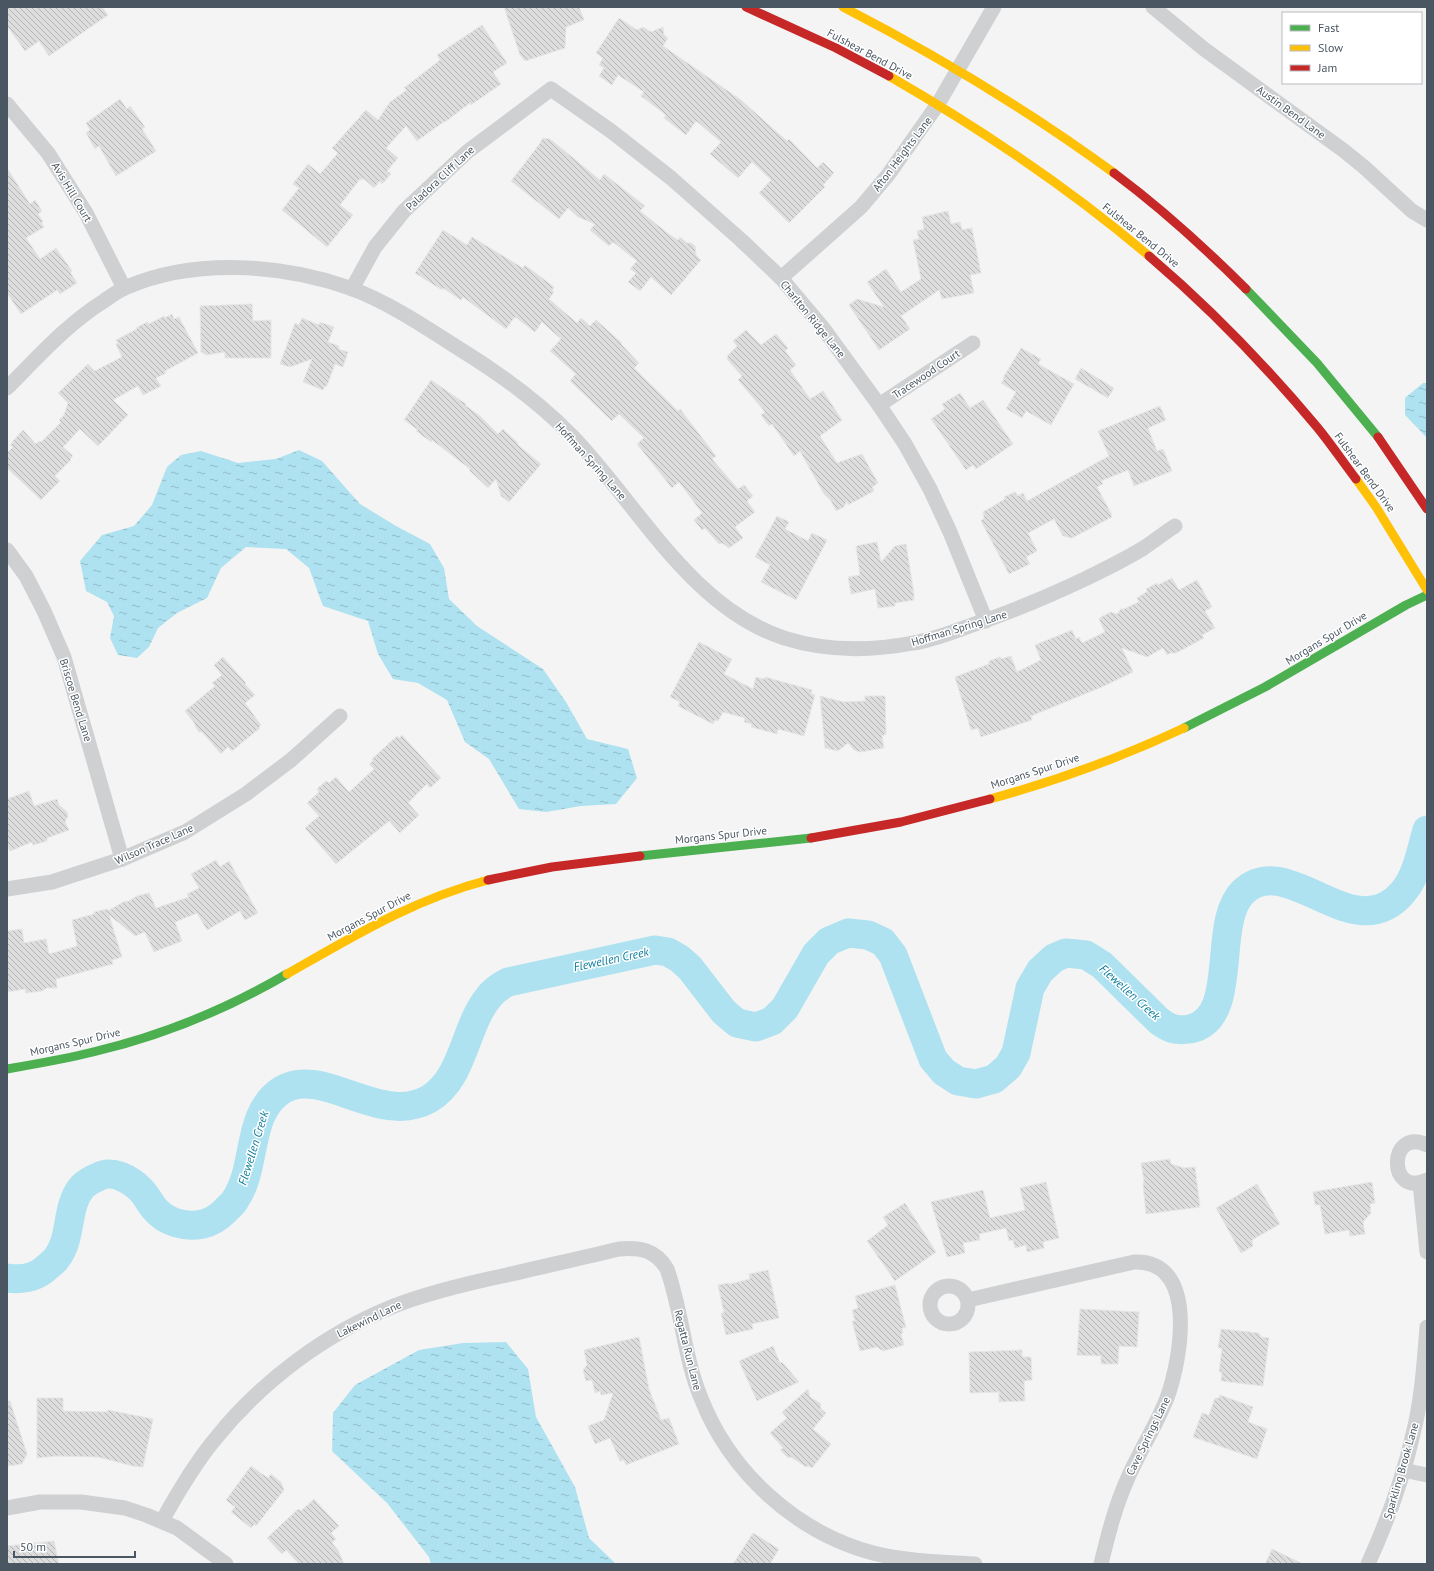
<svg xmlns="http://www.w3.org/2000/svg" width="1434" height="1571" font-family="'PT Sans',sans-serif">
  <defs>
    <pattern id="water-ripples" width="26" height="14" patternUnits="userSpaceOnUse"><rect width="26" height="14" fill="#aee2f0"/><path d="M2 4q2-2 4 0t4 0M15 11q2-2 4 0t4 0" fill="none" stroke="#90bac6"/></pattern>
    <pattern id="building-back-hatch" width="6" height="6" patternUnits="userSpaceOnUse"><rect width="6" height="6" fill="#ddddde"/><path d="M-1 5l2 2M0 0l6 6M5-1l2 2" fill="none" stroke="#b5b6b7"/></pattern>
  </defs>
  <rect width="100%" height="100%" fill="#f4f4f4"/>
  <g fill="url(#water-ripples)">
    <path d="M1423 383H1427V438L1405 415V398Z"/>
    <path d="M299 450 322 461 360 504 396 526 430 544 444 568 449 599 477 626 543 669 566 702 587 739 628 749 637 778 616 804 581 806 546 812 519 809 489 759 465 742 447 700 418 683 393 679 378 654 368 621 323 606 309 568 286 549 246 547 221 568 207 598 177 613 158 628 149 647 137 658 118 655 110 638 114 616 107 602 86 591 80 561 102 535 134 526 152 505 167 467 181 455 201 451 238 463 276 459Z"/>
    <path d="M506 1342 528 1369 536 1417 575 1487 589 1538 616 1564H431L429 1557 387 1503 332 1451 333 1413 355 1385 419 1350 463 1343Z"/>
  </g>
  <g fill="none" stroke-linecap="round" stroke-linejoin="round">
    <path stroke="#aee2f0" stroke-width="29" d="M7 1278C20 1280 35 1278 45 1269 48 1266 53 1263 56 1259 73 1238 65 1207 82 1187 86 1183 93 1179 98 1177 112 1169 130 1179 141 1190 146 1195 149 1202 154 1208 165 1222 185 1228 203 1224 211 1222 220 1216 225 1211 228 1207 233 1204 235 1200 258 1167 245 1114 282 1090 323 1065 380 1127 429 1099 464 1078 464 1028 488 998 493 991 500 986 508 982L655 950 668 952 680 959 690 968 724 1012 737 1023 756 1027 772 1021 785 1008 816 954 829 941 848 933 868 935 883 942 893 955 933 1059 944 1072 958 1081 976 1084 994 1079 1008 1067 1016 1053 1030 988 1040 971 1054 958 1066 953 1086 955 1102 965 1159 1021C1170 1029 1176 1031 1190 1029 1241 1019 1211 923 1243 892 1288 848 1354 951 1403 892 1417 876 1421 850 1427 830"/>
  </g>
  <g fill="url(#building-back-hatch)" stroke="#e5e6e7">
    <path d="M7 7H102L108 15 49 56 39 41 25 51 7 26Z"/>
    <path d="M504 7H579L584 20 566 27 565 48 525 61 520 55Z"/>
    <path d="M619 18 637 30 643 27 651 32 663 27 664 35 668 38 663 46 741 100 787 141 789 139 817 168 823 162 834 173 823 185 825 187 789 223 759 193 771 180 752 162 738 178 710 154 721 142 696 121 686 135 664 118 666 115 641 96 644 92 618 75 612 85 599 76 604 68 599 65 603 58 596 53Z"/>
    <path d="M482 25 507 63 493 72 501 84 471 105 470 103 445 122V121L417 141 406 126 386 148 398 158 387 171 391 174 382 184 380 181 374 188 363 178 362 180 360 179 340 205 353 215 327 247 282 210 299 188 293 184 308 164 320 174 338 153 332 148 366 110 378 120 390 102 407 90 404 88 440 60 437 55Z"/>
    <path d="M120 99 127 109 130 106 145 127 142 129 156 151 116 176 99 146 95 149 86 133 90 130 86 123Z"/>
    <path d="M543 138 550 139 600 180 604 174 645 206 640 211 670 235 678 240 680 237 687 243H691L695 246 696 255 701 260 671 295 651 277 640 291 628 282 636 273 630 269 637 261 613 242 609 246 590 230 595 224 578 217 568 208 559 219 511 181 538 146Z"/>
    <path d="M7 168 30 204 35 200 42 211 38 214 43 222 41 223 44 227 26 238 40 259 56 248 72 271 70 272 77 283 60 294 57 290 21 314 7 293Z"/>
    <path d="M948 211 951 224 960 222 962 230 972 228 981 273 970 275 974 293 942 299 939 290 901 316 910 329 879 350 849 305 857 299 884 307 867 282 886 269 901 292 921 279 913 240 919 239 917 231 924 229 922 217Z"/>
    <path d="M443 230 467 245 472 237 523 268 525 265 554 287 552 290 554 292 549 299 577 323 581 318 590 326 596 320 622 343 621 344 639 363 634 368 678 411 680 409 716 456 712 459 738 489 744 485 753 496 747 501 755 512 735 527 743 538 729 548 722 543 719 544 705 528 702 530 694 520 702 513 679 482 672 488 637 444 644 438 619 414 612 421 570 381 576 374 550 351 561 339 542 322 535 332 515 317 506 329 463 297 461 300 443 288 442 290 415 273Z"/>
    <path d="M252 304 253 321 271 320V358H225V352L207 355 201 352 200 306Z"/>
    <path d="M172 314 174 319 179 317 198 353 165 371 166 373 156 378 161 386 143 395 138 386 113 400 128 415 98 446 80 429 63 447 73 456 70 459 71 460 55 476 60 481 41 500 7 468V453L13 447 10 445 13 443 12 442 23 430 36 444 39 441 41 442 61 422 59 420 64 415 68 403 58 393 88 364 95 371 122 357 116 344 118 343 116 340 137 329 136 328 147 322 149 324 164 316 165 318Z"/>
    <path d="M302 318 319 325 320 322 334 327 328 342 339 346 338 349 348 352 343 367 335 364 327 386H325L323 390 303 382 312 359 290 367 280 364 295 323 299 325Z"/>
    <path d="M746 330 761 345 776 334 788 348 785 351 796 365 790 370 810 399 823 391 842 420 820 436 837 463 862 454 878 483 872 487 874 491 848 505 847 501 844 507 836 511 831 501 824 494 800 451 794 456 772 424 769 426 761 415 765 412 738 380 742 376 727 359 728 358 727 356 737 346 733 341Z"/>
    <path d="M1021 348 1041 359 1038 364 1074 384 1051 425 1026 411 1022 418 1006 409 1016 392 1001 383 1004 379 1003 378Z"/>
    <path d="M1081 368 1114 388 1108 398 1075 379Z"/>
    <path d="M431 380 466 404 465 405 480 416 498 434 503 429 518 443 517 444 541 464 509 502 501 496 496 479 488 488 469 470 470 469 432 440 431 442 416 431 418 430 404 420Z"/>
    <path d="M960 393 970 408 983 400 1013 444 976 469 973 465 966 470 931 419 945 409 942 404Z"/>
    <path d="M1160 406 1166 420 1148 428 1157 451 1163 449 1172 471 1134 486 1128 470 1101 481 1103 484 1097 487 1112 515H1111L1112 517 1072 538 1063 536 1054 519 1028 533 1037 551 1026 557 1030 564 1009 574 981 521 984 518 983 512 1005 499 1004 497 1015 492 1018 496 1023 493 1027 501 1109 456 1098 431Z"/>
    <path d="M777 516 789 522 785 529 808 541 812 533 827 540 796 600 761 582 770 565 755 557Z"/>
    <path d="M877 542 881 562 895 546 906 544 914 594V600L895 603V606L878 608 875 589 851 594 848 577 860 575 856 546Z"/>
    <path d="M1172 578 1179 590 1197 580 1212 607 1205 611 1215 628 1202 635 1204 638 1176 653H1170L1167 655 1163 648 1147 657 1122 648 1133 672 1104 686 1031 716 1032 720 981 737 978 728 971 730 955 677 989 664V661L1000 657 1001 659 1011 656 1017 672 1041 660 1035 645 1072 630 1076 639 1079 637 1082 643 1105 632 1099 619 1101 617 1111 612 1117 614 1121 609H1124L1139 602 1137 598 1148 591 1146 589 1157 583 1158 585Z"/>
    <path d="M699 642 732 659 724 674 753 689 756 677 764 679 765 677 812 690 811 694 815 695 804 736 778 729 777 734 751 727 752 724 744 722 745 718 723 712 718 721 715 720 713 724 678 706 680 702 670 697Z"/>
    <path d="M223 657 246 683 245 684 255 695 245 703 261 725 259 727 260 728 232 751 228 747 221 754 202 732H199L195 726V724L185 711 215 686 212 683 222 675 214 665Z"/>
    <path d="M820 696 843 702 865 701V696H885L886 734 882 736 884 748 860 752 854 750 848 743 838 751 825 748Z"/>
    <path d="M402 735 441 778 430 788 427 784 408 803 419 815 400 833 389 821 336 864 305 828 319 816 307 803 319 792 317 789 326 781 329 783 336 777 349 792 374 769 369 764 373 761 372 759 397 736 399 738Z"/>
    <path d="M29 791 34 806 57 799 59 805 67 812 68 816 65 822 69 830 47 838V841L33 845 32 842 10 851 7 844V799Z"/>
    <path d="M216 860 220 867 229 861 258 913 245 920 240 911 207 930 197 913 175 922 182 941 154 952 145 932 135 936 109 915 122 957 112 960 113 964 56 979 57 988H47L42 991 26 993 25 989 7 992V931L22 929 24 943 46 939 49 954 77 946 72 920 94 914V912L108 909V911L123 902 129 901 137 896 149 893 156 908 189 897 187 894 199 888 191 874Z"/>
    <path d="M1170 1159 1171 1164 1184 1168 1195 1167 1200 1207 1146 1214 1143 1184 1144 1181 1141 1163Z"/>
    <path d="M1046 1182 1059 1238 1043 1242 1044 1248 1027 1252 1026 1245 1015 1248 1013 1240 1009 1241 1006 1228 979 1234 980 1240 963 1243 965 1253 947 1257 931 1202 983 1190 990 1218 1025 1210 1020 1188Z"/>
    <path d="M1372 1182 1375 1203 1370 1204 1371 1213 1363 1222 1365 1234 1350 1236 1349 1230 1325 1234 1320 1205H1315L1313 1192Z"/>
    <path d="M1257 1184 1280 1224 1252 1240 1253 1246 1241 1253 1216 1208Z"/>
    <path d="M905 1203 936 1252 895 1281 867 1241 888 1225 883 1217Z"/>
    <path d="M768 1270 779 1318 752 1324 753 1329 726 1335 721 1313H724L718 1285 728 1283 730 1284 750 1279 749 1274Z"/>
    <path d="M895 1285 906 1328H902L903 1333 901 1334 904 1345 883 1351 877 1347 860 1351 852 1321H855L852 1310 858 1308 855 1296Z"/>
    <path d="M1080 1309 1139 1312 1137 1347 1119 1346 1118 1364H1101V1356L1077 1355Z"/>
    <path d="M1221 1329 1259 1333 1261 1337 1269 1338 1263 1386 1221 1381 1222 1372H1219L1222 1348H1218Z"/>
    <path d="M639 1337 649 1389 661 1420 669 1418 679 1444 626 1465 624 1460 620 1461 610 1438 595 1444 588 1426 604 1420 613 1393 601 1395 600 1391 595 1393 592 1380 586 1381 583 1370 587 1365 584 1350Z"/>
    <path d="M773 1346 780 1363 782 1362 799 1382 757 1401 739 1361Z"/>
    <path d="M1022 1350V1357H1031L1032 1380 1024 1381 1025 1401 999 1402V1392L970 1393 969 1352Z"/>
    <path d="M808 1389 810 1397 820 1403 821 1409 826 1413 813 1429 831 1444 812 1468 808 1466 806 1467 791 1457 788 1458 780 1450 783 1448 770 1433 787 1418 782 1412Z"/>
    <path d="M1220 1395 1253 1407 1248 1422 1267 1429 1257 1459 1193 1437 1202 1413 1209 1415 1215 1398H1219Z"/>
    <path d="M37 1398H63V1411L107 1412 108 1410 153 1419 143 1467 133 1466 98 1457 57 1456 37 1458Z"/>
    <path d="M7 1401H10L27 1454 22 1464 7 1466Z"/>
    <path d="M251 1466 268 1478 271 1474 281 1482 284 1490 256 1526 255 1524 251 1528 231 1512 235 1507 226 1500Z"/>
    <path d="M314 1499 339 1526 331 1533 336 1539 332 1543 338 1550 344 1564H299L286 1550 282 1554 267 1538 298 1509 301 1511Z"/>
    <path d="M753 1533 779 1549 770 1564H733Z"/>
    <path d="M54 1541 59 1564H7V1546Z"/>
    <path d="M1272 1549 1303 1564H1265Z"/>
  </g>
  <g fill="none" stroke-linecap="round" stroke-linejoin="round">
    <g stroke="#ced0d2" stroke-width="15">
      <path d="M1153 7 1204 49 1343 150 1364 167 1412 211 1427 220"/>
      <path d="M7 104 48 153 86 213 124 288"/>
      <path d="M781 278 861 207 888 175 938 104 994 7"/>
      <path d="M352 289 375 247 404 211 467 152 551 89 611 131 671 178 741 240 781 278 823 328 879 405 905 444 930 489 950 532 986 621"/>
      <path d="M7 388C37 358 67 324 104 301 111 296 119 290 127 287 195 258 281 264 350 288 388 302 424 326 458 348 499 373 539 402 572 436 637 503 690 607 784 638 825 651 871 651 913 643 933 640 953 632 972 625 1012 612 1049 596 1087 578 1105 569 1124 560 1142 549 1153 542 1164 533 1175 526"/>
      <path d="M879 405 973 343"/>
      <path d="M7 550 26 576 44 611 64 657 122 859"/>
      <path d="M7 889 52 882 122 859 185 832 246 794 291 760 340 716"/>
      <path d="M1427 1145C1388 1126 1387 1199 1427 1180"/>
      <path d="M1420 1183 1427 1252"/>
      <circle cx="949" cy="1305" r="19"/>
      <path d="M968 1300 1134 1262C1199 1259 1181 1360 1167 1398 1156 1426 1139 1452 1127 1480 1115 1507 1108 1535 1101 1564"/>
      <path d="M1403 1470 1427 1475"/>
      <path d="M7 1508 40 1502H81L125 1508 146 1515 177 1528 226 1564"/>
      <path d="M162 1521C178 1492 195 1463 216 1438 262 1381 326 1333 394 1306 430 1292 469 1283 507 1275 545 1266 582 1258 619 1249 640 1247 656 1250 667 1269 682 1311 684 1357 701 1398 730 1472 795 1532 873 1553 905 1561 941 1562 975 1564"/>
      <path d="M1368 1564C1387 1522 1403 1479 1413 1434 1422 1399 1424 1363 1427 1327"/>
    </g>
    <g stroke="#4caf50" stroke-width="9">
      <path d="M1246 289 1317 363 1378 437"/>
      <path d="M1184 728 1265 687 1406 605 1427 595"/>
      <path d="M640 856 811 838"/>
      <path d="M7 1069C36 1064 65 1059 93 1052 161 1036 227 1009 287 974"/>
    </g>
    <g stroke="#ffc107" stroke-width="9">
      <path d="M843 7C938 56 1028 110 1114 173"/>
      <path d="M889 76C981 129 1068 187 1149 256"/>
      <path d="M1356 479 1376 507 1427 590"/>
      <path d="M990 799C1056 781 1122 757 1184 728"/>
      <path d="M287 974C354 936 412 900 488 880"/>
    </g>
    <g stroke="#c62828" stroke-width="9">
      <path d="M746 7 836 48 889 76"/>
      <path d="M1114 173C1161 208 1205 248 1246 289"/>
      <path d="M1149 256C1210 308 1266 366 1317 427 1331 444 1343 462 1356 479"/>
      <path d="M1378 437 1427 509"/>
      <path d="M811 838 901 822 990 799"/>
      <path d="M488 880 552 867 640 856"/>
    </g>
  </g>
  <g text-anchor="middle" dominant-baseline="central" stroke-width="3" stroke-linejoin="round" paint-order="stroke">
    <g font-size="11" fill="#4a5661" stroke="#fff">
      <text transform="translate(870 54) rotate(28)">Fulshear Bend Drive</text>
      <text transform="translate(1291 112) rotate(36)">Austin Bend Lane</text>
      <text transform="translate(902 154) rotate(-53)">Afton Heights Lane</text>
      <text transform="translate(440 178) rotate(-43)">Paladora Cliff Lane</text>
      <text transform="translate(72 192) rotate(59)">Avis Hill Court</text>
      <text transform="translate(1141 235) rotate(39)">Fulshear Bend Drive</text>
      <text transform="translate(813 319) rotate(51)">Charlton Ridge Lane</text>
      <text transform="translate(926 374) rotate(-34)">Tracewood Court</text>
      <text transform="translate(591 461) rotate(48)">Hoffman Spring Lane</text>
      <text transform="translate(1365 472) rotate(54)">Fulshear Bend Drive</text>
      <text transform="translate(959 628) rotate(-17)">Hoffman Spring Lane</text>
      <text transform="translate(1326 638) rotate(-31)">Morgans Spur Drive</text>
      <text transform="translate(76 700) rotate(73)">Briscoe Bend Lane</text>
      <text transform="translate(1035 771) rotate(-18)">Morgans Spur Drive</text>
      <text transform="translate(721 835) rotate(-6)">Morgans Spur Drive</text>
      <text transform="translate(154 844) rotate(-24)">Wilson Trace Lane</text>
      <text transform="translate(369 916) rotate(-28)">Morgans Spur Drive</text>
      <text transform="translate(75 1042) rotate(-13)">Morgans Spur Drive</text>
      <text transform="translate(369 1319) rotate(-26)">Lakewind Lane</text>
      <text transform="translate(688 1350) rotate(76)">Regatta Run Lane</text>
      <text transform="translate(1148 1436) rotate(-64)">Cave Springs Lane</text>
      <text transform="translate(1401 1471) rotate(-74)">Sparkling Brook Lane</text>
    </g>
    <g font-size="12" font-style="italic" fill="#0c7c9b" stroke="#fff">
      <text transform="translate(611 959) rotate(-12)">Flewellen Creek</text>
      <text transform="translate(1130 992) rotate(42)">Flewellen Creek</text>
      <text transform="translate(253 1148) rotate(-73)">Flewellen Creek</text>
    </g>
  </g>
  <rect width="1434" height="1571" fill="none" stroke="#4a5661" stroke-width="16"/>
  <rect x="1282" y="12" width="140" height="72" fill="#ffffff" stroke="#b7bbc0"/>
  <rect x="1290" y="25" width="20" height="6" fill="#4caf50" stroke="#b7bbc0"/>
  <text x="1318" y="32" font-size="12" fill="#4a5661">Fast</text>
  <rect x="1290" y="45" width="20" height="6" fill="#ffc107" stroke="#b7bbc0"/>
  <text x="1318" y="52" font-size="12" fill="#4a5661">Slow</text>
  <rect x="1290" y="65" width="20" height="6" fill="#c62828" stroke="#b7bbc0"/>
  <text x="1318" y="72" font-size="12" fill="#4a5661">Jam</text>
  <path d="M14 1551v6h121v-6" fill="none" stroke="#4a5661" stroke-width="2"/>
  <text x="20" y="1551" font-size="12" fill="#4a5661" stroke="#ffffff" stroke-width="3" paint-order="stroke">50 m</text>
</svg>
